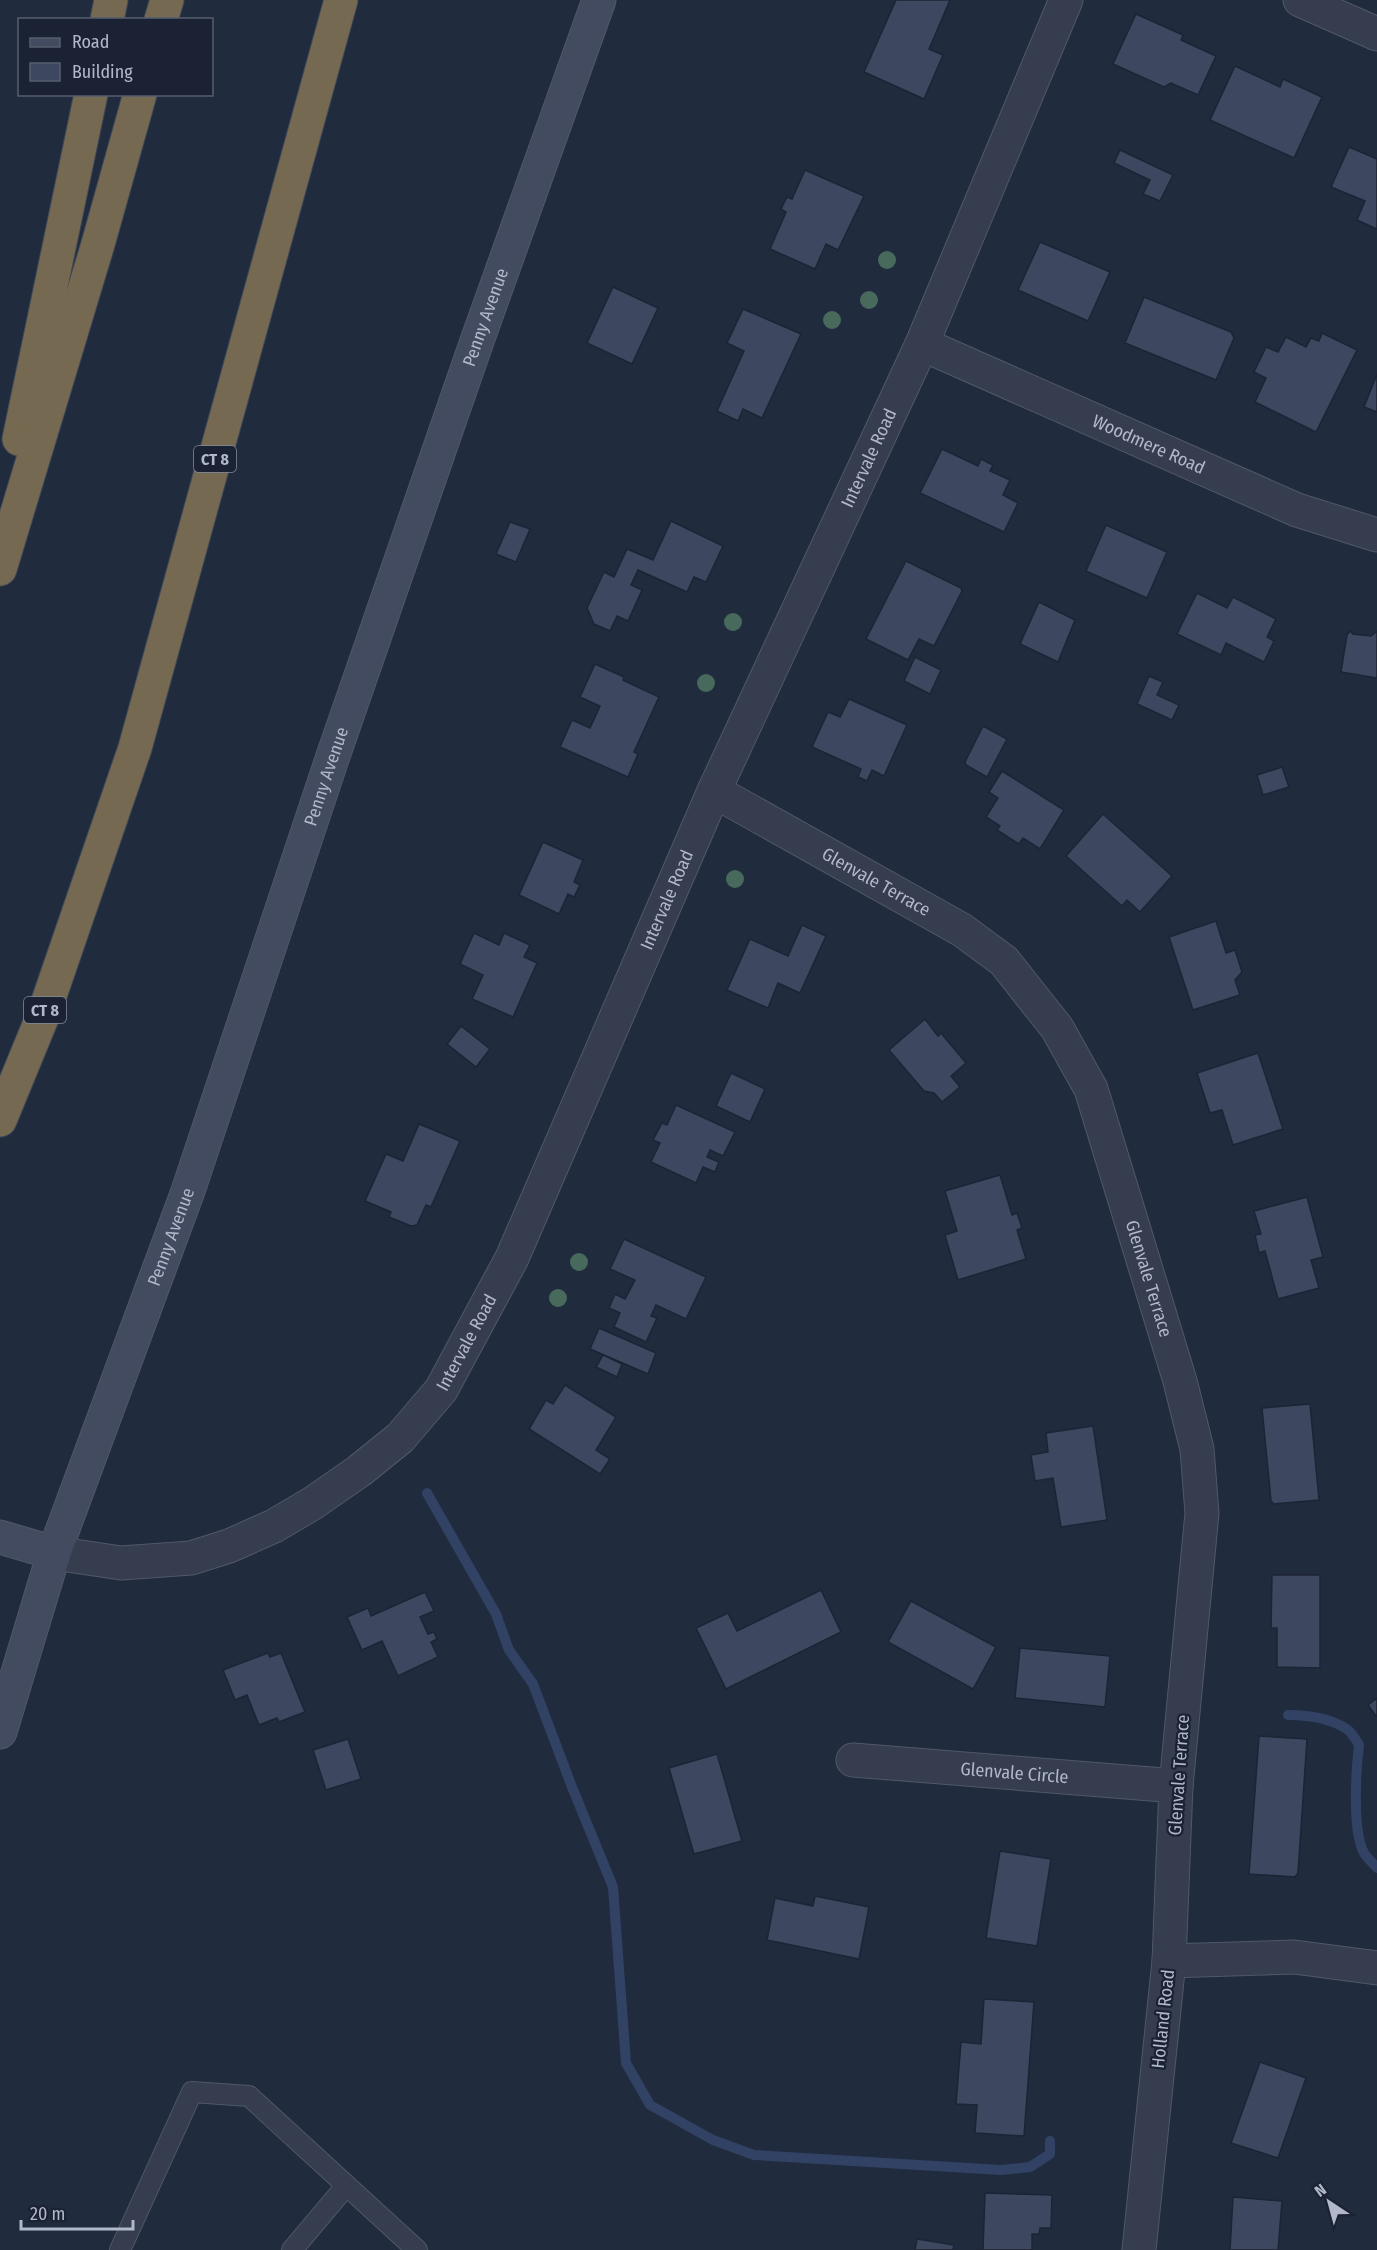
<svg xmlns="http://www.w3.org/2000/svg" width="1377" height="2250" font-family="'Fira Sans Condensed',sans-serif">
  <rect width="100%" height="100%" fill="#212b3e"/>
  <g fill="none" stroke-linecap="round" stroke-linejoin="round">
    <g stroke="#314265" stroke-width="10">
      <path d="M427 1493 496 1614 509 1650 533 1684 572 1787 613 1887 626 2063 650 2105 713 2140 754 2155 1001 2170 1030 2167 1050 2154V2141"/>
      <path d="M1288 1715C1307 1715 1331 1718 1348 1730 1352 1733 1356 1740 1359 1745 1356 1770 1352 1831 1364 1853 1367 1858 1373 1863 1377 1868"/>
    </g>
  </g>
  <g fill="#3d475f" stroke="#1c2435" stroke-width="1.5">
    <path d="M896 0H950L929 49 943 55 924 99 864 72Z"/>
    <path d="M1136 14 1183 35 1181 40 1216 56 1198 95 1171 83 1164 87 1113 64Z"/>
    <path d="M1235 66 1280 87 1283 79 1322 97 1294 158 1210 120Z"/>
    <path d="M1349 147 1377 159V229L1357 220 1365 201 1331 187Z"/>
    <path d="M1120 150 1173 175 1160 201 1143 194 1150 180 1114 163Z"/>
    <path d="M805 170 864 196 838 250 826 244 815 269 770 249 786 212 781 209 787 197 792 199Z"/>
    <path d="M1040 242 1110 272 1088 321 1018 290Z"/>
    <path d="M613 287 658 308 632 364 587 343Z"/>
    <path d="M1144 297 1231 332 1234 338 1216 380 1125 343Z"/>
    <path d="M743 309 801 334 762 418 743 409 738 421 717 411 744 351 727 343Z"/>
    <path d="M1322 333 1357 350 1316 432 1255 402 1266 378 1254 372 1266 347 1278 352 1286 337 1306 347 1311 338 1319 341Z"/>
    <path d="M1377 374V412L1364 407Z"/>
    <path d="M942 449 978 466 981 459 993 465 990 471 1010 480 1003 495 1018 503 1004 532 920 493Z"/>
    <path d="M671 521 723 546 706 582 694 577 687 592 638 570 631 585 642 590 628 621 617 616 610 631 594 624 587 608 604 572 614 577 627 549 653 560Z"/>
    <path d="M510 522 530 529 516 562 496 554Z"/>
    <path d="M1106 525 1167 552 1147 598 1086 571Z"/>
    <path d="M906 561 961 588 962 591 934 646 919 639 908 660 866 639Z"/>
    <path d="M1197 593 1227 608 1233 597 1276 619 1267 637 1274 641 1264 662 1226 643 1221 655 1177 634Z"/>
    <path d="M1039 602 1075 620 1058 662 1020 644Z"/>
    <path d="M1350 631 1353 634 1371 636 1377 631V678L1341 672 1347 635Z"/>
    <path d="M915 657 941 670 930 694 904 681Z"/>
    <path d="M595 664 624 677 623 680 659 697 634 752 638 754 628 777 560 747 572 720 590 728 600 706 580 697Z"/>
    <path d="M1149 676 1163 682 1157 695 1179 705 1172 720 1137 704Z"/>
    <path d="M849 699 907 725 884 776 872 770 867 781 858 777 861 769 812 747 828 712 840 717Z"/>
    <path d="M983 726 1007 739 987 777 966 765 965 762Z"/>
    <path d="M1282 767 1289 787 1263 795 1257 775Z"/>
    <path d="M1002 771 1064 810 1040 849 1023 838 1019 844 997 830 1000 826 986 817 998 798 989 792Z"/>
    <path d="M1103 814 1172 876 1140 912 1127 900 1122 906 1066 856Z"/>
    <path d="M543 842 583 860 574 882 580 885 574 897 568 894 559 914 519 895Z"/>
    <path d="M1216 921 1226 953 1235 950 1242 972 1235 980 1240 995 1193 1010 1169 937Z"/>
    <path d="M802 925 826 936 800 993 778 983 768 1008 727 990 750 939 788 956Z"/>
    <path d="M474 933 499 945 504 933 530 945 524 957 537 963 513 1017 472 999 483 975 460 964Z"/>
    <path d="M925 1019 938 1036 941 1033 966 1063 951 1076 960 1087 942 1102 934 1093 924 1091 889 1050Z"/>
    <path d="M461 1026 490 1049 476 1067 447 1044Z"/>
    <path d="M1258 1053 1283 1129 1233 1145 1222 1110 1210 1113 1197 1073Z"/>
    <path d="M731 1073 765 1089 750 1122 716 1106Z"/>
    <path d="M676 1105 735 1132 723 1156 710 1150 707 1157 719 1162 715 1172 703 1167 696 1183 651 1162 660 1143 653 1140 662 1123 667 1125Z"/>
    <path d="M419 1124 460 1141 431 1207 426 1205 417 1225 411 1226 389 1217 391 1212 365 1201 386 1154 403 1161Z"/>
    <path d="M1000 1175 1012 1215 1017 1213 1022 1228 1017 1230 1026 1259 958 1280 945 1235 957 1231 945 1191Z"/>
    <path d="M1307 1197 1323 1257 1311 1260 1319 1288 1278 1299 1265 1251 1259 1253 1255 1235 1261 1234 1254 1211Z"/>
    <path d="M624 1239 706 1277 686 1319 656 1305 651 1316 657 1318 646 1342 614 1327 620 1313 609 1308 615 1294 625 1299 635 1280 610 1269Z"/>
    <path d="M599 1328 656 1353 648 1374 590 1349Z"/>
    <path d="M603 1355 622 1364 617 1377 596 1367Z"/>
    <path d="M565 1385 616 1417 596 1450 610 1459 600 1474 529 1429 546 1400 553 1404Z"/>
    <path d="M1310 1404 1319 1500 1274 1504 1271 1501 1262 1408Z"/>
    <path d="M1093 1426 1107 1520 1061 1527 1053 1478 1035 1481 1031 1455 1048 1452 1046 1433Z"/>
    <path d="M1272 1575H1320V1668L1277 1667V1628H1271Z"/>
    <path d="M821 1590 841 1632 726 1689 696 1628 728 1613 737 1631Z"/>
    <path d="M425 1592 434 1611 420 1617 428 1634 434 1632 437 1639 431 1642 438 1657 398 1676 382 1641 362 1650 347 1617 368 1608 371 1616Z"/>
    <path d="M911 1601 996 1647 973 1689 888 1642Z"/>
    <path d="M1020 1648 1110 1656 1105 1707 1015 1698Z"/>
    <path d="M268 1653 270 1657 281 1653 305 1712 279 1722 277 1718 259 1725 247 1695 235 1700 223 1670Z"/>
    <path d="M1377 1698V1715L1376 1716 1368 1705Z"/>
    <path d="M1259 1736 1307 1739 1298 1873 1295 1877 1249 1874Z"/>
    <path d="M348 1739 361 1779 326 1790 313 1750Z"/>
    <path d="M717 1754 742 1841 694 1854 669 1768Z"/>
    <path d="M1000 1851 1051 1859 1037 1946 986 1938Z"/>
    <path d="M815 1896 869 1907 859 1959 767 1940 775 1898 813 1906Z"/>
    <path d="M984 1999 1034 2002 1024 2136 975 2133 977 2105 956 2104 961 2042 981 2044Z"/>
    <path d="M1260 2062 1306 2078 1278 2158 1231 2143Z"/>
    <path d="M985 2193 1052 2195 1051 2228H1040L1039 2234H1032V2250H976H983Z"/>
    <path d="M1233 2197 1282 2201 1278 2250H1230Z"/>
    <path d="M917 2239 954 2245 953 2250H915Z"/>
  </g>
  <g fill="none" stroke-linecap="round" stroke-linejoin="round">
    <g stroke="#505869" stroke-width="22">
      <g id="service">
        <path d="M120 2250 192 2092 249 2096 417 2250"/>
        <path d="M292 2250 346 2186"/>
      </g>
    </g>
    <g stroke="#505869" stroke-width="35">
      <g id="minor">
        <path d="M1300 0 1377 34"/>
        <path id="s1" d="M922 344 1297 510 1377 535"/>
        <path id="s2" d="M714 791 962 930 1004 961 1057 1028 1091 1089 1180 1381 1197 1449 1202 1513 1176 1786 1169 1961 1139 2250"/>
        <path id="s3" d="M54 1553 121 1563 191 1558 229 1546 274 1526 313 1503 359 1471 400 1438 441 1390 512 1258 714 791 922 344 1066 0"/>
        <path id="s4" d="M853 1760 1176 1786"/>
        <path d="M1169 1961 1294 1957 1377 1968"/>
      </g>
    </g>
    <g stroke="#505869" stroke-width="35">
      <g id="secondary">
        <path d="M0 1537 54 1553"/>
        <path id="s5" d="M0 1732 54 1553 188 1191 332 759 477 341 599 0"/>
      </g>
    </g>
    <g stroke="#404859" stroke-width="35">
      <g id="motorway">
        <path d="M107 20 111 0"/>
        <path d="M161 20 167 0"/>
        <path d="M19 439 91 94"/>
        <path d="M0 569 98 244 140 94"/>
        <path d="M0 1120 44 1013 135 748 341 0"/>
      </g>
    </g>
    <use href="#service" stroke="#353d4e" stroke-width="20"/>
    <use href="#minor" stroke="#353d4e" stroke-width="33"/>
    <use href="#secondary" stroke="#434b61" stroke-width="33"/>
    <use href="#motorway" stroke="#756a51" stroke-width="33"/>
  </g>
  <g fill="#476a5d">
    <circle cx="887" cy="260" r="9"/>
    <circle cx="869" cy="300" r="9"/>
    <circle cx="832" cy="320" r="9"/>
    <circle cx="733" cy="622" r="9"/>
    <circle cx="706" cy="683" r="9"/>
    <circle cx="735" cy="879" r="9"/>
    <circle cx="579" cy="1262" r="9"/>
    <circle cx="558" cy="1298" r="9"/>
  </g>
  <g text-anchor="middle" dominant-baseline="central" stroke-width="4.5" stroke-linejoin="round" paint-order="stroke">
    <g fill="#1a2233" stroke="#848b9d" stroke-width="1.5">
      <rect x="194" y="446" width="42" height="26" rx="4.5"/>
      <rect x="24" y="997" width="42" height="26" rx="4.5"/>
    </g>
    <g font-size="16" font-weight="bold" fill="#b1b8ca">
      <text x="215" y="459">CT 8</text>
      <text x="45" y="1010">CT 8</text>
    </g>
    <g font-size="18" fill="#b1b8ca" stroke="#1a2233">
      <text stroke="none"><textPath href="#s5" startOffset="1496">Penny Avenue</textPath></text>
      <text stroke="none"><textPath href="#s1" startOffset="248">Woodmere Road</textPath></text>
      <text stroke="none"><textPath href="#s3" startOffset="1470">Intervale Road</textPath></text>
      <text stroke="none"><textPath href="#s5" startOffset="1010">Penny Avenue</textPath></text>
      <text stroke="none"><textPath href="#s2" startOffset="186">Glenvale Terrace</textPath></text>
      <text stroke="none"><textPath href="#s3" startOffset="984">Intervale Road</textPath></text>
      <text stroke="none"><textPath href="#s5" startOffset="524">Penny Avenue</textPath></text>
      <text stroke="none"><textPath href="#s2" startOffset="690">Glenvale Terrace</textPath></text>
      <text stroke="none"><textPath href="#s3" startOffset="498">Intervale Road</textPath></text>
      <text stroke="none"><textPath href="#s4" startOffset="162">Glenvale Circle</textPath></text>
      <text transform="translate(1179 1775) rotate(-86)">Glenvale Terrace</text>
      <text transform="translate(1163 2019) rotate(-84)">Holland Road</text>
    </g>
  </g>
  <rect x="18" y="18" width="195" height="78" fill="#1a2233" stroke="#565e6f" stroke-width="1.5"/>
  <rect x="30" y="38" width="30" height="9" fill="#434b61" stroke="#565e6f" stroke-width="1.5"/>
  <text x="72" y="48" font-size="18" fill="#b1b8ca">Road</text>
  <rect x="30" y="63" width="30" height="18" fill="#3d475f" stroke="#565e6f" stroke-width="1.5"/>
  <text x="72" y="78" font-size="18" fill="#b1b8ca">Building</text>
  <g transform="translate(1329 2202) rotate(324)" stroke="#1a2233" stroke-width="4.5" paint-order="stroke">
  <path d="M0-4.5L10 22L0 15L-10 22Z" fill="#b1b8ca"/>
  <text y="-9" font-size="16" font-weight="bold" text-anchor="middle" fill="#b1b8ca">N</text>
  </g>
  <path d="M21 2220v9h112v-9" fill="none" stroke="#b1b8ca" stroke-width="3"/>
  <text x="30" y="2220" font-size="18" fill="#b1b8ca" stroke="#1a2233" stroke-width="4.5" paint-order="stroke">20 m</text>
</svg>
